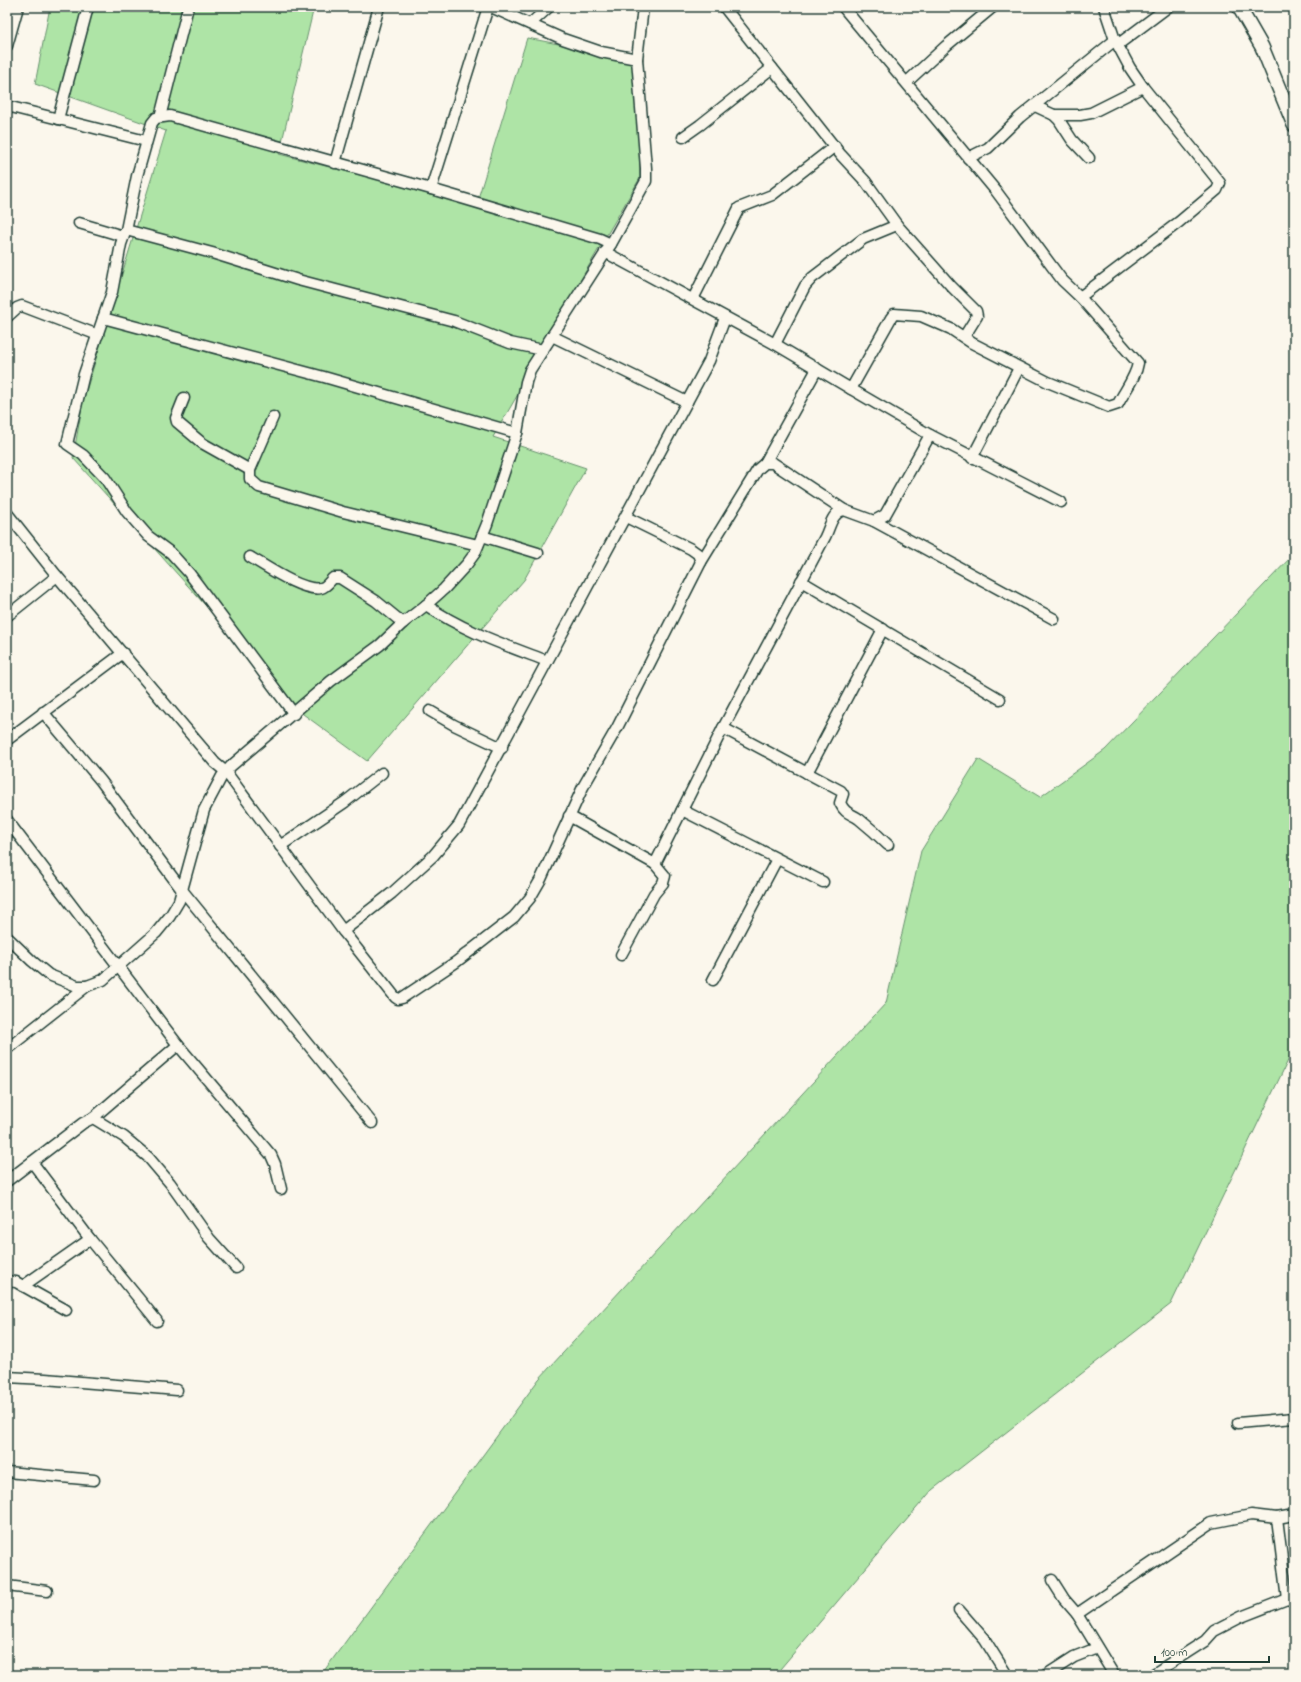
<svg xmlns="http://www.w3.org/2000/svg" width="1301" height="1682" font-family="'Indie Flower',sans-serif">
  <rect width="100%" height="100%" fill="#fbf7ec"/>
  <filter id="ink" filterUnits="userSpaceOnUse"><feTurbulence type="fractalNoise" baseFrequency=".025" numOctaves="2"/><feDisplacementMap in="SourceGraphic" scale="8" xChannelSelector="R" yChannelSelector="G"/><feConvolveMatrix kernelMatrix="1 2 1 2 8 2 1 2 1" color-interpolation-filters="sRGB"/></filter>
  <g filter="url(#ink)">
    <g fill="#aee4a6" stroke="#66906d">
      <path d="M50 7H314L279 154 476 205 527 38 637 59 640 178 580 281 552 336 493 437 586 468 524 580 367 761 303 714 73 458 83 401 166 131 35 84Z"/>
      <path d="M1294 554V1048L1171 1304 932 1490 775 1675H321L539 1379 886 1003 921 851 978 759 1040 797 1105 750Z"/>
    </g>
    <g fill="none" stroke-linecap="round" stroke-linejoin="round">
      <g stroke="#1f3d34" stroke-width="13">
        <g id="minor">
          <path d="M491 7 563 39 601 52 637 59"/>
          <path d="M724 7 841 155 866 182 897 225 951 286 976 311 977 316 964 337"/>
          <path d="M843 7 996 191 1062 280 1080 297"/>
          <path d="M530 24 549 7"/>
          <path d="M7 46 18 7"/>
          <path d="M907 82 946 46 993 7"/>
          <path d="M7 106 146 141"/>
          <path d="M1035 106 1054 115 1059 120 1072 140 1089 158"/>
          <path d="M1054 115H1080L1091 113 1143 87"/>
          <path d="M160 117 188 7"/>
          <path d="M58 119 88 7"/>
          <path d="M683 137 700 125 772 68"/>
          <path d="M968 158 988 148 1020 117 1115 40 1120 43 1168 7"/>
          <path d="M335 163 379 7"/>
          <path d="M431 189 488 7"/>
          <path d="M79 223 123 236"/>
          <path d="M126 230 212 253 298 280 454 321 510 343 543 350"/>
          <path d="M605 252 775 344 851 389 891 318 894 314 921 316 951 329 972 343 1048 382 1109 407 1118 404C1125 390 1136 377 1138 363L1080 297 1179 222 1217 190 1220 183 1143 87 1130 68 1115 40 1104 7"/>
          <path d="M693 299 739 208 772 195 835 146"/>
          <path d="M7 317 17 308 22 306 98 335"/>
          <path d="M103 318 324 377 517 433"/>
          <path d="M552 336 687 402"/>
          <path d="M775 344 805 286 812 278 863 239 897 225"/>
          <path d="M184 398 176 418 177 422 202 443 250 470"/>
          <path d="M273 417 250 470V479L259 487 343 512 478 545"/>
          <path d="M930 435 1061 502"/>
          <path d="M972 458 1019 368"/>
          <path d="M765 463 817 369"/>
          <path d="M7 513 57 576 215 763 226 772 343 931 392 893 433 856 459 825 709 361 725 318"/>
          <path d="M874 521 1054 619"/>
          <path d="M482 536 538 553"/>
          <path d="M250 557C267 567 303 592 321 588 326 587 330 581 333 578H340L376 601 403 623"/>
          <path d="M701 562 758 469 765 463H773L844 510"/>
          <path d="M801 581 1000 699"/>
          <path d="M426 605C463 631 505 645 547 661"/>
          <path d="M7 616 57 576"/>
          <path d="M430 711 454 725 502 748"/>
          <path d="M43 712 101 781 182 890 372 1123"/>
          <path d="M294 714 189 573 171 553 148 536 127 512 105 478 83 455 67 444 84 374 112 292 121 244 126 230 137 176 152 123 156 118 170 116 431 189 600 239 611 244"/>
          <path d="M723 728 841 791 843 794 840 803C846 815 851 813 859 819 869 827 879 836 888 845"/>
          <path d="M7 740 123 653"/>
          <path d="M807 773 883 629"/>
          <path d="M682 810 823 882"/>
          <path d="M569 816 655 864 723 728 825 537C830 527 832 512 844 510L874 521 885 515 930 435 851 389"/>
          <path d="M7 820 178 1045 271 1155 275 1164 281 1189"/>
          <path d="M280 846 345 802 382 773"/>
          <path d="M343 931 395 997 398 999 402 998 456 962 514 917 530 898 541 879 583 787 617 728 701 562 698 554 691 549 626 517"/>
          <path d="M7 937 32 961 49 975 77 986H87L103 980 156 933 170 916 179 901 182 890 204 810 222 776 231 766 331 681 380 645 403 623 426 605 444 589 467 564 475 553 487 524 517 433 526 382 530 370 611 244 646 181V168L637 59 643 7"/>
          <path d="M621 955 654 894 663 883 665 876 655 864"/>
          <path d="M713 980 777 859"/>
          <path d="M7 1049 87 986"/>
          <path d="M93 1118 178 1045"/>
          <path d="M32 1162 90 1239"/>
          <path d="M7 1181 83 1123 93 1118 124 1137 148 1157 170 1183 209 1238 236 1268"/>
          <path d="M7 1281 16 1282 66 1310"/>
          <path d="M23 1286 90 1239 157 1321"/>
          <path d="M7 1377 45 1379 177 1390"/>
          <path d="M1238 1423 1294 1418"/>
          <path d="M7 1472 94 1480"/>
          <path d="M1277 1518 1287 1599"/>
          <path d="M1052 1580 1064 1599 1077 1614 1114 1675"/>
          <path d="M7 1586 47 1591"/>
          <path d="M959 1610 985 1640 1007 1675"/>
          <path d="M1077 1614 1211 1523 1251 1515 1277 1518 1294 1515"/>
          <path d="M1046 1675 1074 1657 1097 1648"/>
          <path d="M1152 1675 1205 1641 1214 1631 1241 1617 1287 1599 1294 1601"/>
        </g>
      </g>
      <g stroke="#1f3d34" stroke-width="16">
        <path id="major" d="M1239 7 1262 47 1294 125"/>
      </g>
      <use href="#minor" stroke="#fbf7ec" stroke-width="10"/>
      <use href="#major" stroke="#fbf7ec" stroke-width="13"/>
    </g>
  </g>
  <rect width="1301" height="1682" fill="none" stroke="#fbf7ec" stroke-width="24"/>
  <rect x="12" y="12" width="1277" height="1658" fill="none" stroke="#1f3d34" stroke-width="1.5" filter="url(#ink)"/>
  <path d="M1155 1656v6h114v-6" fill="none" stroke="#1f3d34" stroke-width="2"/>
  <text x="1161" y="1656" font-size="12" fill="#1f3d34" stroke="#fbf7ec" stroke-width="3" paint-order="stroke">100 m</text>
</svg>
